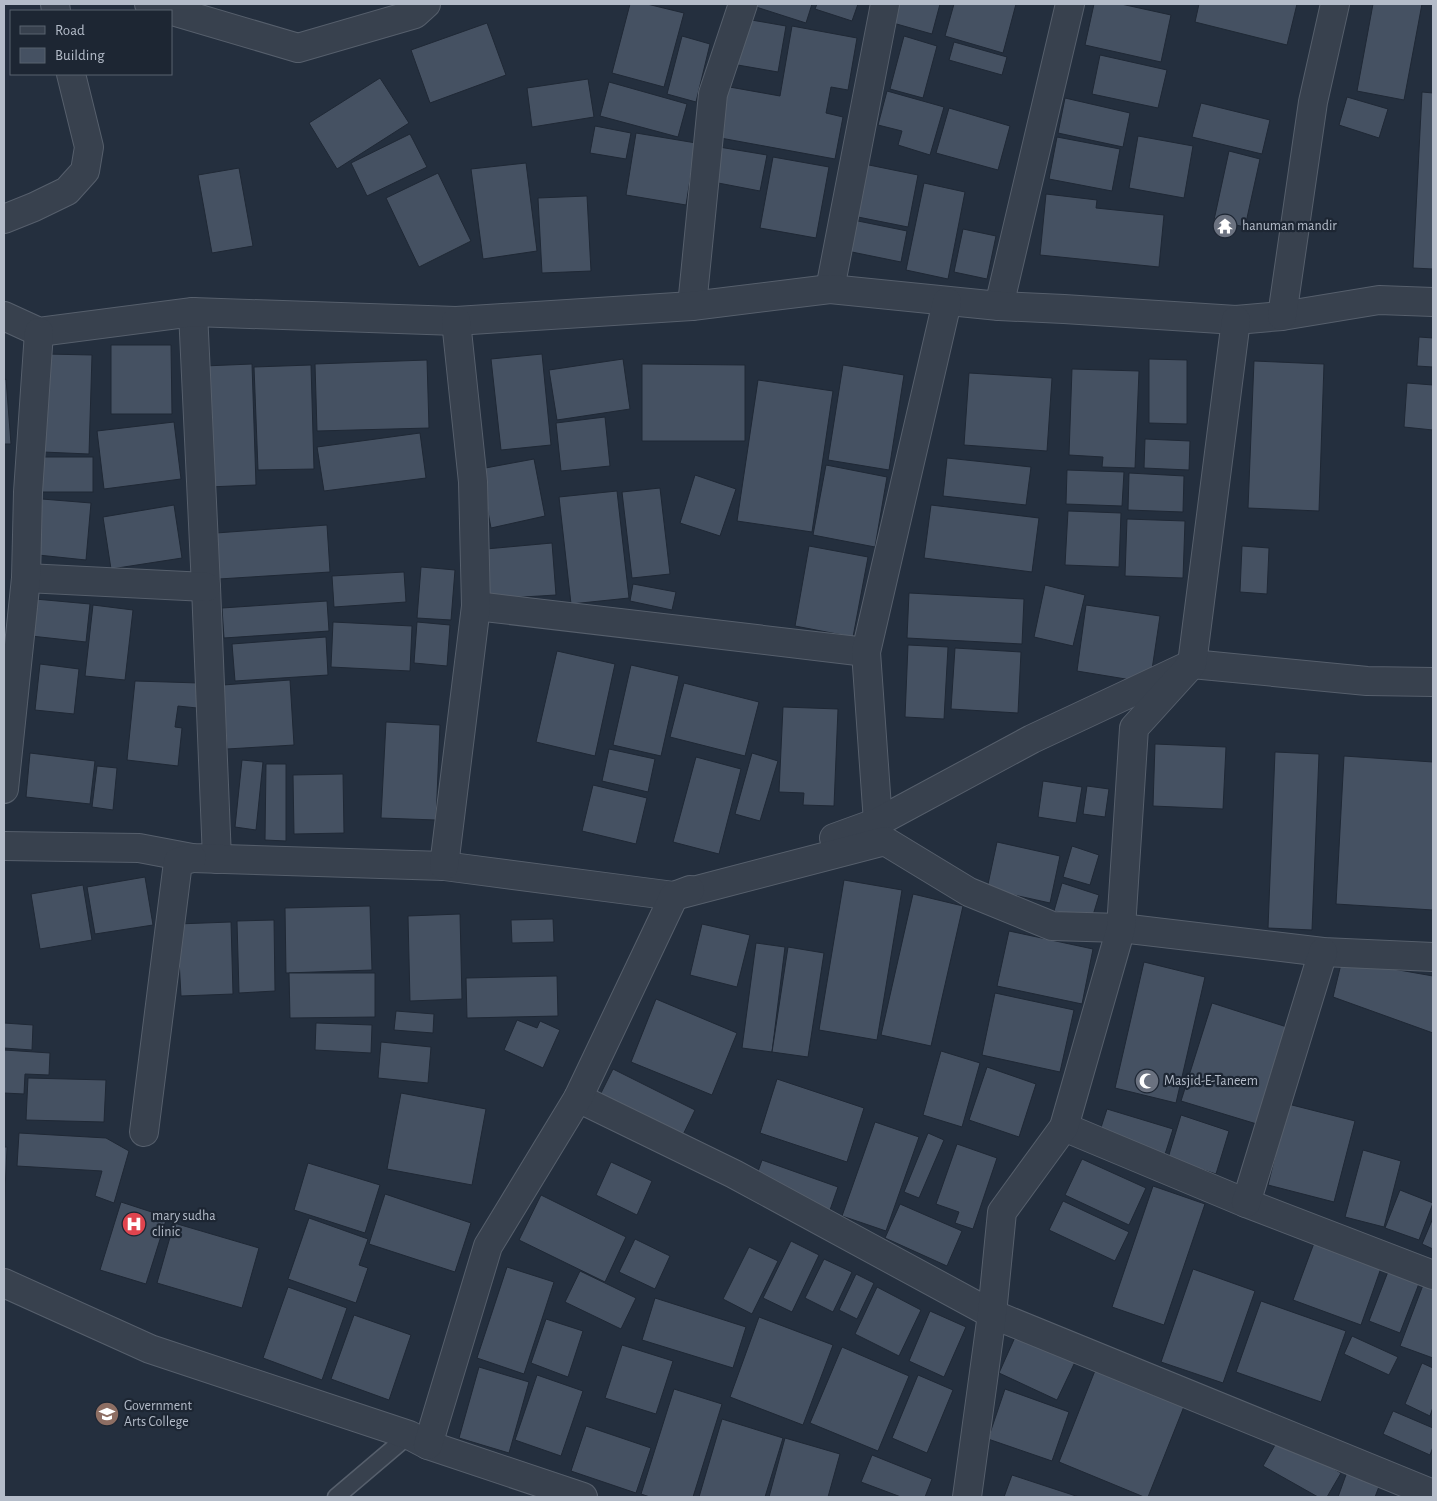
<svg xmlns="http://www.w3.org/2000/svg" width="1437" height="1501" font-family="'Alegreya Sans',sans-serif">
  <rect width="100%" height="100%" fill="#242f3e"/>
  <g fill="#455162" stroke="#1f2835">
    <path d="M630 4H647L684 13 664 87 612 73Z"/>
    <path d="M754 4H812L806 23 753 6Z"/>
    <path d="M817 4H858L852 21 815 9Z"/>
    <path d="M898 4H940L932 34 893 23Z"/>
    <path d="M954 4H1016L1003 53 945 36Z"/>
    <path d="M1094 4H1121L1171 15 1161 62 1085 45Z"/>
    <path d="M1199 4H1297L1287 45 1195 22Z"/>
    <path d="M1373 4H1422L1404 100 1357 91Z"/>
    <path d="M740 18 786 26 778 72 732 64Z"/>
    <path d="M487 23 506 75 430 103 411 50Z"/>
    <path d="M792 26 857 38 848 90 831 87 826 113 843 117 835 159 715 137 724 86 780 96Z"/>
    <path d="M682 36 710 44 696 102 667 94Z"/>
    <path d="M904 36 937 46 923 98 890 89Z"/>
    <path d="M954 42 1007 57 1002 75 949 60Z"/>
    <path d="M1100 55 1167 70 1158 108 1092 94Z"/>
    <path d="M380 78 409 123 337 169 309 123Z"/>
    <path d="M588 79 594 117 532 127 527 88Z"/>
    <path d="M609 82 687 104 678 137 600 116Z"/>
    <path d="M887 91 944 107 930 155 898 145 902 131 878 125Z"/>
    <path d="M1422 92 1433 93V269L1413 268Z"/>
    <path d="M1347 97 1388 109 1379 138 1339 125Z"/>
    <path d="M1065 98 1130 113 1123 147 1058 133Z"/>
    <path d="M1201 103 1270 120 1262 154 1192 137Z"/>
    <path d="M949 108 1010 126 998 170 936 153Z"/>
    <path d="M595 126 631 133 626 159 590 153Z"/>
    <path d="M636 133 696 143 686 205 626 195Z"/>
    <path d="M410 134 427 167 367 196 351 163Z"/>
    <path d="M1138 136 1193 146 1184 198 1129 188Z"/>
    <path d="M1057 137 1120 149 1112 191 1049 179Z"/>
    <path d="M719 147 767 155 760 191 713 182Z"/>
    <path d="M1229 151 1260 159 1245 227 1214 220Z"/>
    <path d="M773 157 829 167 816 238 760 228Z"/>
    <path d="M526 163 537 251 483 259 471 169Z"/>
    <path d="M864 164 918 175 908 227 853 216Z"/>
    <path d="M239 168 253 246 212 253 198 175Z"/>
    <path d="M438 173 471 241 419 267 386 198Z"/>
    <path d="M924 183 965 192 948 279 906 270Z"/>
    <path d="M1046 194 1097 200 1096 208 1164 215 1159 267 1040 255Z"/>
    <path d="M587 196 591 271 542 273 538 198Z"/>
    <path d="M853 220 907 231 901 262 847 251Z"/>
    <path d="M963 229 996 236 987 279 954 272Z"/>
    <path d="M1419 337 1433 338V367L1417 366Z"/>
    <path d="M111 345H171L172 414H111Z"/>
    <path d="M46 354 92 355 89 454 43 452Z"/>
    <path d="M542 354 551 445 501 450 491 359Z"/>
    <path d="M623 359 630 409 557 420 549 370Z"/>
    <path d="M1149 359 1187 360V424L1149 423Z"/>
    <path d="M427 360 429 428 317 431 315 364Z"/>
    <path d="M1254 361 1324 364 1319 511 1248 508Z"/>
    <path d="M252 364 256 485 208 487 204 366Z"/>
    <path d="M642 364 745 365V441H642Z"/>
    <path d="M311 365 314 469 258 470 254 367Z"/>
    <path d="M843 365 904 375 889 470 828 460Z"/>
    <path d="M1072 369 1139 371 1135 468 1102 467 1103 457 1069 455Z"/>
    <path d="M969 373 1052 378 1047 451 964 445Z"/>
    <path d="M6 379 11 444H4V380Z"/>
    <path d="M758 380 833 391 812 532 737 521Z"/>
    <path d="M1407 383 1433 385V430L1404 427Z"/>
    <path d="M605 417 610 466 561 471 556 423Z"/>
    <path d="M174 422 181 479 104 489 97 431Z"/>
    <path d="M420 433 426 478 324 491 317 447Z"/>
    <path d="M1145 439 1190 441 1189 470 1144 468Z"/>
    <rect x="39" y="457" width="54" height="35"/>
    <path d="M947 458 1031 467 1026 505 943 496Z"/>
    <path d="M534 459 545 516 491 528 480 469Z"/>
    <path d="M826 465 887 477 875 547 813 535Z"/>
    <path d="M1067 470 1124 472 1122 506 1066 504Z"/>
    <path d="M1129 473 1184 476 1183 512 1128 510Z"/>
    <path d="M695 475 736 489 720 536 680 523Z"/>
    <path d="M660 488 670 574 632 578 622 492Z"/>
    <path d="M617 491 629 598 571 604 559 497Z"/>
    <path d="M42 499 91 503 86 560 38 555Z"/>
    <path d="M174 505 182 558 111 569 103 517Z"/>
    <path d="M931 505 1039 518 1032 572 924 558Z"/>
    <path d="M1068 511 1121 513 1119 567 1065 565Z"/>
    <path d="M1127 519 1185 521 1183 578 1125 576Z"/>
    <path d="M327 525 330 572 219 579 216 533Z"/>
    <path d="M552 543 556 595 490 599 486 549Z"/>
    <path d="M809 546 868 557 853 637 795 626Z"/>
    <path d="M1242 546 1269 548 1267 594 1240 592Z"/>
    <path d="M421 567 455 570 451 620 417 618Z"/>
    <path d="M404 572 406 602 334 607 332 576Z"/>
    <path d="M633 584 676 592 672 610 630 601Z"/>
    <path d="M1045 585 1085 595 1073 646 1034 637Z"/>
    <path d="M909 593 1024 599 1022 644 907 638Z"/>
    <path d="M35 599 90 604 86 642 31 636Z"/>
    <path d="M327 601 329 631 224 638 222 608Z"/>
    <path d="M93 605 133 610 125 680 85 676Z"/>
    <path d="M1086 605 1160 616 1150 683 1077 671Z"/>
    <path d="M333 622 412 626 410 671 331 667Z"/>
    <path d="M417 622 450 625 447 666 414 663Z"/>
    <path d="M326 637 328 675 235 681 232 644Z"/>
    <path d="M908 645 948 647 944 719 905 717Z"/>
    <path d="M955 648 1021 652 1018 713 951 709Z"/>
    <path d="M557 651 615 664 595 756 536 742Z"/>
    <path d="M40 664 79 669 74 714 35 710Z"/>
    <path d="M631 665 679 676 661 756 613 745Z"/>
    <path d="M290 680 294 745 227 749 223 685Z"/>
    <path d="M135 681 199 683 197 708 178 706 175 727 182 728 178 766 127 760Z"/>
    <path d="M684 683 759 702 745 756 670 737Z"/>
    <path d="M783 707 838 709 834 806 803 805 804 793 779 792Z"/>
    <path d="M386 722 440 725 436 820 381 818Z"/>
    <path d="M1155 744 1226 747 1223 809 1153 806Z"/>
    <path d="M609 749 655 759 648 792 602 781Z"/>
    <path d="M1275 752 1319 754 1312 930 1268 928Z"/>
    <path d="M30 753 95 761 90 804 26 797Z"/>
    <path d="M752 753 778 761 760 821 735 814Z"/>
    <path d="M1344 756 1433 762V910L1336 904Z"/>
    <path d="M696 757 741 769 719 854 673 842Z"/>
    <path d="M242 760 263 762 256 830 235 827Z"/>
    <path d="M266 764H286V841L265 840Z"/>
    <path d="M97 766 117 768 113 810 92 807Z"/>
    <path d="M343 774 344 833 294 834 293 775Z"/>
    <path d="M1043 781 1082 787 1076 823 1038 817Z"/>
    <path d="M593 785 647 798 636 844 582 831Z"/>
    <path d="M1087 786 1109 789 1105 817 1083 814Z"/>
    <path d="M997 842 1060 856 1050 903 987 889Z"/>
    <path d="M1072 846 1099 855 1090 885 1063 877Z"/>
    <path d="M145 877 153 925 95 934 87 887Z"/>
    <path d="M844 880 902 890 877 1040 819 1030Z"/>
    <path d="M1062 883 1099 895 1091 922 1054 911Z"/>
    <path d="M83 885 92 940 40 949 31 894Z"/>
    <path d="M913 894 963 906 931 1046 881 1035Z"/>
    <path d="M370 906 372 970 286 973 285 908Z"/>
    <path d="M460 914 462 999 410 1001 408 916Z"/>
    <path d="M553 919 554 942 512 943 511 920Z"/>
    <path d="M274 920 275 991 239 993 237 921Z"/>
    <path d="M231 922 233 994 181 996 177 924Z"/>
    <path d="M702 924 750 935 737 987 690 975Z"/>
    <path d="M1009 931 1093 949 1082 1004 997 986Z"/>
    <path d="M756 943 785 947 772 1052 742 1048Z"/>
    <path d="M788 947 824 953 808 1057 772 1052Z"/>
    <path d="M1342 960 1433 976V1033L1333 997Z"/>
    <path d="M1144 962 1205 977 1176 1103 1115 1088Z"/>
    <path d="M289 973H375V1017L290 1018Z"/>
    <path d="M557 976 558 1016 467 1018 466 978Z"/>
    <path d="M995 993 1074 1010 1060 1072 982 1055Z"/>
    <path d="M656 999 737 1033 712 1095 631 1062Z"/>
    <path d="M1212 1003 1290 1028 1260 1125 1181 1101Z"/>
    <path d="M396 1011 434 1014 433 1033 394 1030Z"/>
    <path d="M517 1020 537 1028 540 1021 560 1030 543 1068 504 1050Z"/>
    <path d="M4 1023 33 1025 32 1050 4 1048Z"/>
    <path d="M316 1023 372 1025 371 1053 315 1050Z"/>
    <path d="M381 1042 431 1047 428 1083 378 1078Z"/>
    <path d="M4 1050 50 1053 49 1075 25 1074 24 1094 4 1093Z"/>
    <path d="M941 1051 980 1063 962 1127 923 1115Z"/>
    <path d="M987 1067 1036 1084 1019 1137 969 1120Z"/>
    <path d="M613 1069 695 1110 678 1145 596 1103Z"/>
    <path d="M28 1078 106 1080 104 1122 26 1120Z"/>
    <path d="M777 1079 864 1108 847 1162 760 1133Z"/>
    <path d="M401 1093 486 1109 472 1185 387 1169Z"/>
    <path d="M1288 1104 1355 1121 1334 1202 1268 1185Z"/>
    <path d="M1107 1109 1173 1129 1160 1170 1094 1149Z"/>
    <path d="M1181 1115 1229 1131 1216 1174 1168 1158Z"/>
    <path d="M875 1122 919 1137 886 1231 842 1216Z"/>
    <path d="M19 1133 106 1138 129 1151 114 1203 95 1196 102 1171 17 1166Z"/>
    <path d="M928 1133 944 1140 919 1198 904 1192Z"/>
    <path d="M957 1144 997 1158 973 1229 955 1223 959 1212 936 1204Z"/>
    <path d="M4 1147H7L4 1212Z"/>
    <path d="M1363 1150 1401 1161 1384 1227 1345 1217Z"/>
    <path d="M1082 1159 1146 1188 1129 1225 1065 1195Z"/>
    <path d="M762 1160 838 1187 830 1210 754 1183Z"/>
    <path d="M611 1162 652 1181 637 1215 596 1195Z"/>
    <path d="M308 1163 380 1185 365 1233 294 1210Z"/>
    <path d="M1153 1186 1205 1204 1164 1325 1112 1307Z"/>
    <path d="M1400 1190 1433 1203 1419 1240 1385 1228Z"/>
    <path d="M385 1194 471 1223 455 1272 369 1244Z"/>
    <path d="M541 1195 626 1237 605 1282 519 1240Z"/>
    <path d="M1063 1201 1129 1232 1115 1261 1049 1230Z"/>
    <path d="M121 1202 167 1217 146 1284 100 1270Z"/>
    <path d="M900 1204 962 1231 947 1266 885 1238Z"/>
    <path d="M309 1218 368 1239 359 1265 368 1268 356 1303 288 1279Z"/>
    <path d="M1433 1218V1249L1422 1244Z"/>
    <path d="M174 1223 259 1248 242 1308 157 1283Z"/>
    <path d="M635 1239 670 1256 655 1289 619 1272Z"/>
    <path d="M791 1241 819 1255 792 1312 763 1298Z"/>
    <path d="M1314 1243 1381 1268 1361 1325 1293 1300Z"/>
    <path d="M749 1247 778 1261 752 1314 723 1299Z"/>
    <path d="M824 1259 852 1272 833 1312 805 1298Z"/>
    <path d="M507 1267 554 1282 524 1374 477 1358Z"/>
    <path d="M1193 1269 1255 1291 1223 1383 1161 1362Z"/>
    <path d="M1389 1269 1420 1281 1400 1333 1369 1321Z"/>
    <path d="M580 1271 636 1298 621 1329 565 1302Z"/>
    <path d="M856 1274 874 1283 857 1319 839 1310Z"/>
    <path d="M1423 1285 1433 1289V1358L1400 1346Z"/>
    <path d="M288 1287 347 1308 322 1380 263 1358Z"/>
    <path d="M877 1287 921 1310 899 1356 855 1334Z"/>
    <path d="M655 1298 746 1327 733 1368 642 1340Z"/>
    <path d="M1261 1301 1346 1331 1321 1402 1236 1372Z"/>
    <path d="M930 1311 966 1327 944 1377 909 1361Z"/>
    <path d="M354 1315 411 1335 389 1400 331 1379Z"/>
    <path d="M759 1317 833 1345 803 1425 730 1397Z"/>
    <path d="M546 1319 583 1331 568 1377 531 1363Z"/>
    <path d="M1016 1335 1075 1362 1057 1400 999 1373Z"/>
    <path d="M1352 1336 1398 1357 1389 1375 1344 1354Z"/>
    <path d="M622 1345 673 1361 656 1414 605 1398Z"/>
    <path d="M842 1347 909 1376 878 1451 810 1423Z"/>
    <path d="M1422 1363 1433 1368V1407L1430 1416 1405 1404Z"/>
    <path d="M479 1367 529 1382 509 1453 459 1438Z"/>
    <path d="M1096 1368 1185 1404 1148 1497H1144L1059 1462Z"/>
    <path d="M537 1375 583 1391 561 1456 515 1440Z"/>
    <path d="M918 1375 953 1390 927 1453 892 1438Z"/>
    <path d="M674 1389 722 1404 693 1497H650L641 1494Z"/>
    <path d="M1005 1389 1069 1412 1052 1461 988 1439Z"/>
    <path d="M1393 1411 1433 1428V1447L1430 1455 1383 1434Z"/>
    <path d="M722 1419 783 1438 765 1497H699Z"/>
    <path d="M586 1426 651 1448 636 1493 571 1471Z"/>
    <path d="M785 1438 840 1454 828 1497H769Z"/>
    <path d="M1279 1438 1341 1473 1327 1497H1318L1263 1466Z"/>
    <path d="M872 1455 932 1479 925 1497H901L861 1482Z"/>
    <path d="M1347 1472 1380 1484 1375 1497H1338Z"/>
    <path d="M1012 1475 1079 1497H1004Z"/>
  </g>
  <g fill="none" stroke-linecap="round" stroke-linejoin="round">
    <g stroke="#565f6c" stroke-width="19">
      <path id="lane" d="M336 1497 409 1435"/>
    </g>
    <g stroke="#565f6c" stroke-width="30">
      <g id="street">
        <path d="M55 4 56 11"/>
        <path d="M149 4 298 48 415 14 426 4"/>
        <path d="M4 219 34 207 67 191 85 171 89 147 71 74"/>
        <path d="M830 289 885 4"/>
        <path d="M692 306 713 94 743 4"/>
        <path d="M999 306 1070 4"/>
        <path d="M193 312 206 587 217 859"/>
        <path d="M4 316 39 332 193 312 456 321 692 306 830 289 999 306 1064 309 1236 320 1282 316 1379 300 1433 302"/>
        <path d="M1282 316 1313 102 1335 4"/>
        <path d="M26 578 206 587"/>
        <path d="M476 606 866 652"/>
        <path d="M4 789 26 578 28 492 39 332"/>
        <path d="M878 822 866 652 947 302"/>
        <path d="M834 838 878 822 1032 739 1192 664 1367 681 1433 682"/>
        <path d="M4 846 139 848 192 858 444 866 674 896 885 841 969 892 1052 926 1121 928 1323 952 1433 957"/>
        <path d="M444 866 476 606 473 482 456 321"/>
        <path d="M578 1098 734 1174 992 1314 1433 1494"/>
        <path d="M1064 1127 1246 1203 1433 1275"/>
        <path d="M144 1132 178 862 192 858"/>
        <path d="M1246 1203 1323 952"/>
        <path d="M4 1283 150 1349 409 1435 428 1445 583 1497"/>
        <path d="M428 1445 488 1246 578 1098 674 896 690 890"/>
        <path d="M967 1497 992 1314 1002 1212 1064 1127 1121 928 1134 728 1192 664 1236 320"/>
      </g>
    </g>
    <use href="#lane" stroke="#38414e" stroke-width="16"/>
    <use href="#street" stroke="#38414e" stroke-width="28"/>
  </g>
  <defs>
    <g id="temple-disc" transform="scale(1.25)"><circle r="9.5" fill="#6b7280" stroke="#1d2633"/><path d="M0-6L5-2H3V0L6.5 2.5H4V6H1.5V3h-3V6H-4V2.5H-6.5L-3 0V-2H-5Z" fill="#fff"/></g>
    <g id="mosque-disc" transform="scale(1.25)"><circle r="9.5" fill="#6b7280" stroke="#1d2633"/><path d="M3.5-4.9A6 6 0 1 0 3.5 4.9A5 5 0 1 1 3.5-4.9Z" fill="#fff"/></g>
    <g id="hospital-disc" transform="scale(1.25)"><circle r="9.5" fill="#e0444e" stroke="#1d2633"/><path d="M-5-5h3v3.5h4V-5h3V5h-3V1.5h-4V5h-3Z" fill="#fff"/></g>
    <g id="university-disc" transform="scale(1.25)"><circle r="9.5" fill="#8d6e63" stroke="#1d2633"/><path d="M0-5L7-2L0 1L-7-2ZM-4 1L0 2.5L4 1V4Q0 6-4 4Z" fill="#fff"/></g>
  </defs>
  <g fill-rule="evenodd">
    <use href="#temple-disc" x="1225" y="226"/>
    <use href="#mosque-disc" x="1147" y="1081"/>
    <use href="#hospital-disc" x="134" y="1224"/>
    <use href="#university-disc" x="107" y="1414"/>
  </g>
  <g text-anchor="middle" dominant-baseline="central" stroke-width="4.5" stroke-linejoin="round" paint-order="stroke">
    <g font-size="14" fill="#b4bcc9" stroke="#1d2633" text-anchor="start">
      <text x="1242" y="226">hanuman mandir</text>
      <text x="1164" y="1081">Masjid-E-Taneem</text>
      <text x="152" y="1216">mary sudha<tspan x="152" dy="16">clinic</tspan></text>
      <text x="124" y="1406">Government<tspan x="124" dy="16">Arts College</tspan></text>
    </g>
  </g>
  <rect width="1437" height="1501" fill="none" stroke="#b4bcc9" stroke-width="10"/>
  <rect x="10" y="10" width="162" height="65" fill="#1d2633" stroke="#59626f"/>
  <rect x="20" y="26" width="25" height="8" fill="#38414e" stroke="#59626f"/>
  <text x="55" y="35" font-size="15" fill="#b4bcc9">Road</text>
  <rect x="20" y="48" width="25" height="15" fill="#455162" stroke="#59626f"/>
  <text x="55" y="60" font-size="15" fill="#b4bcc9">Building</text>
</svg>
